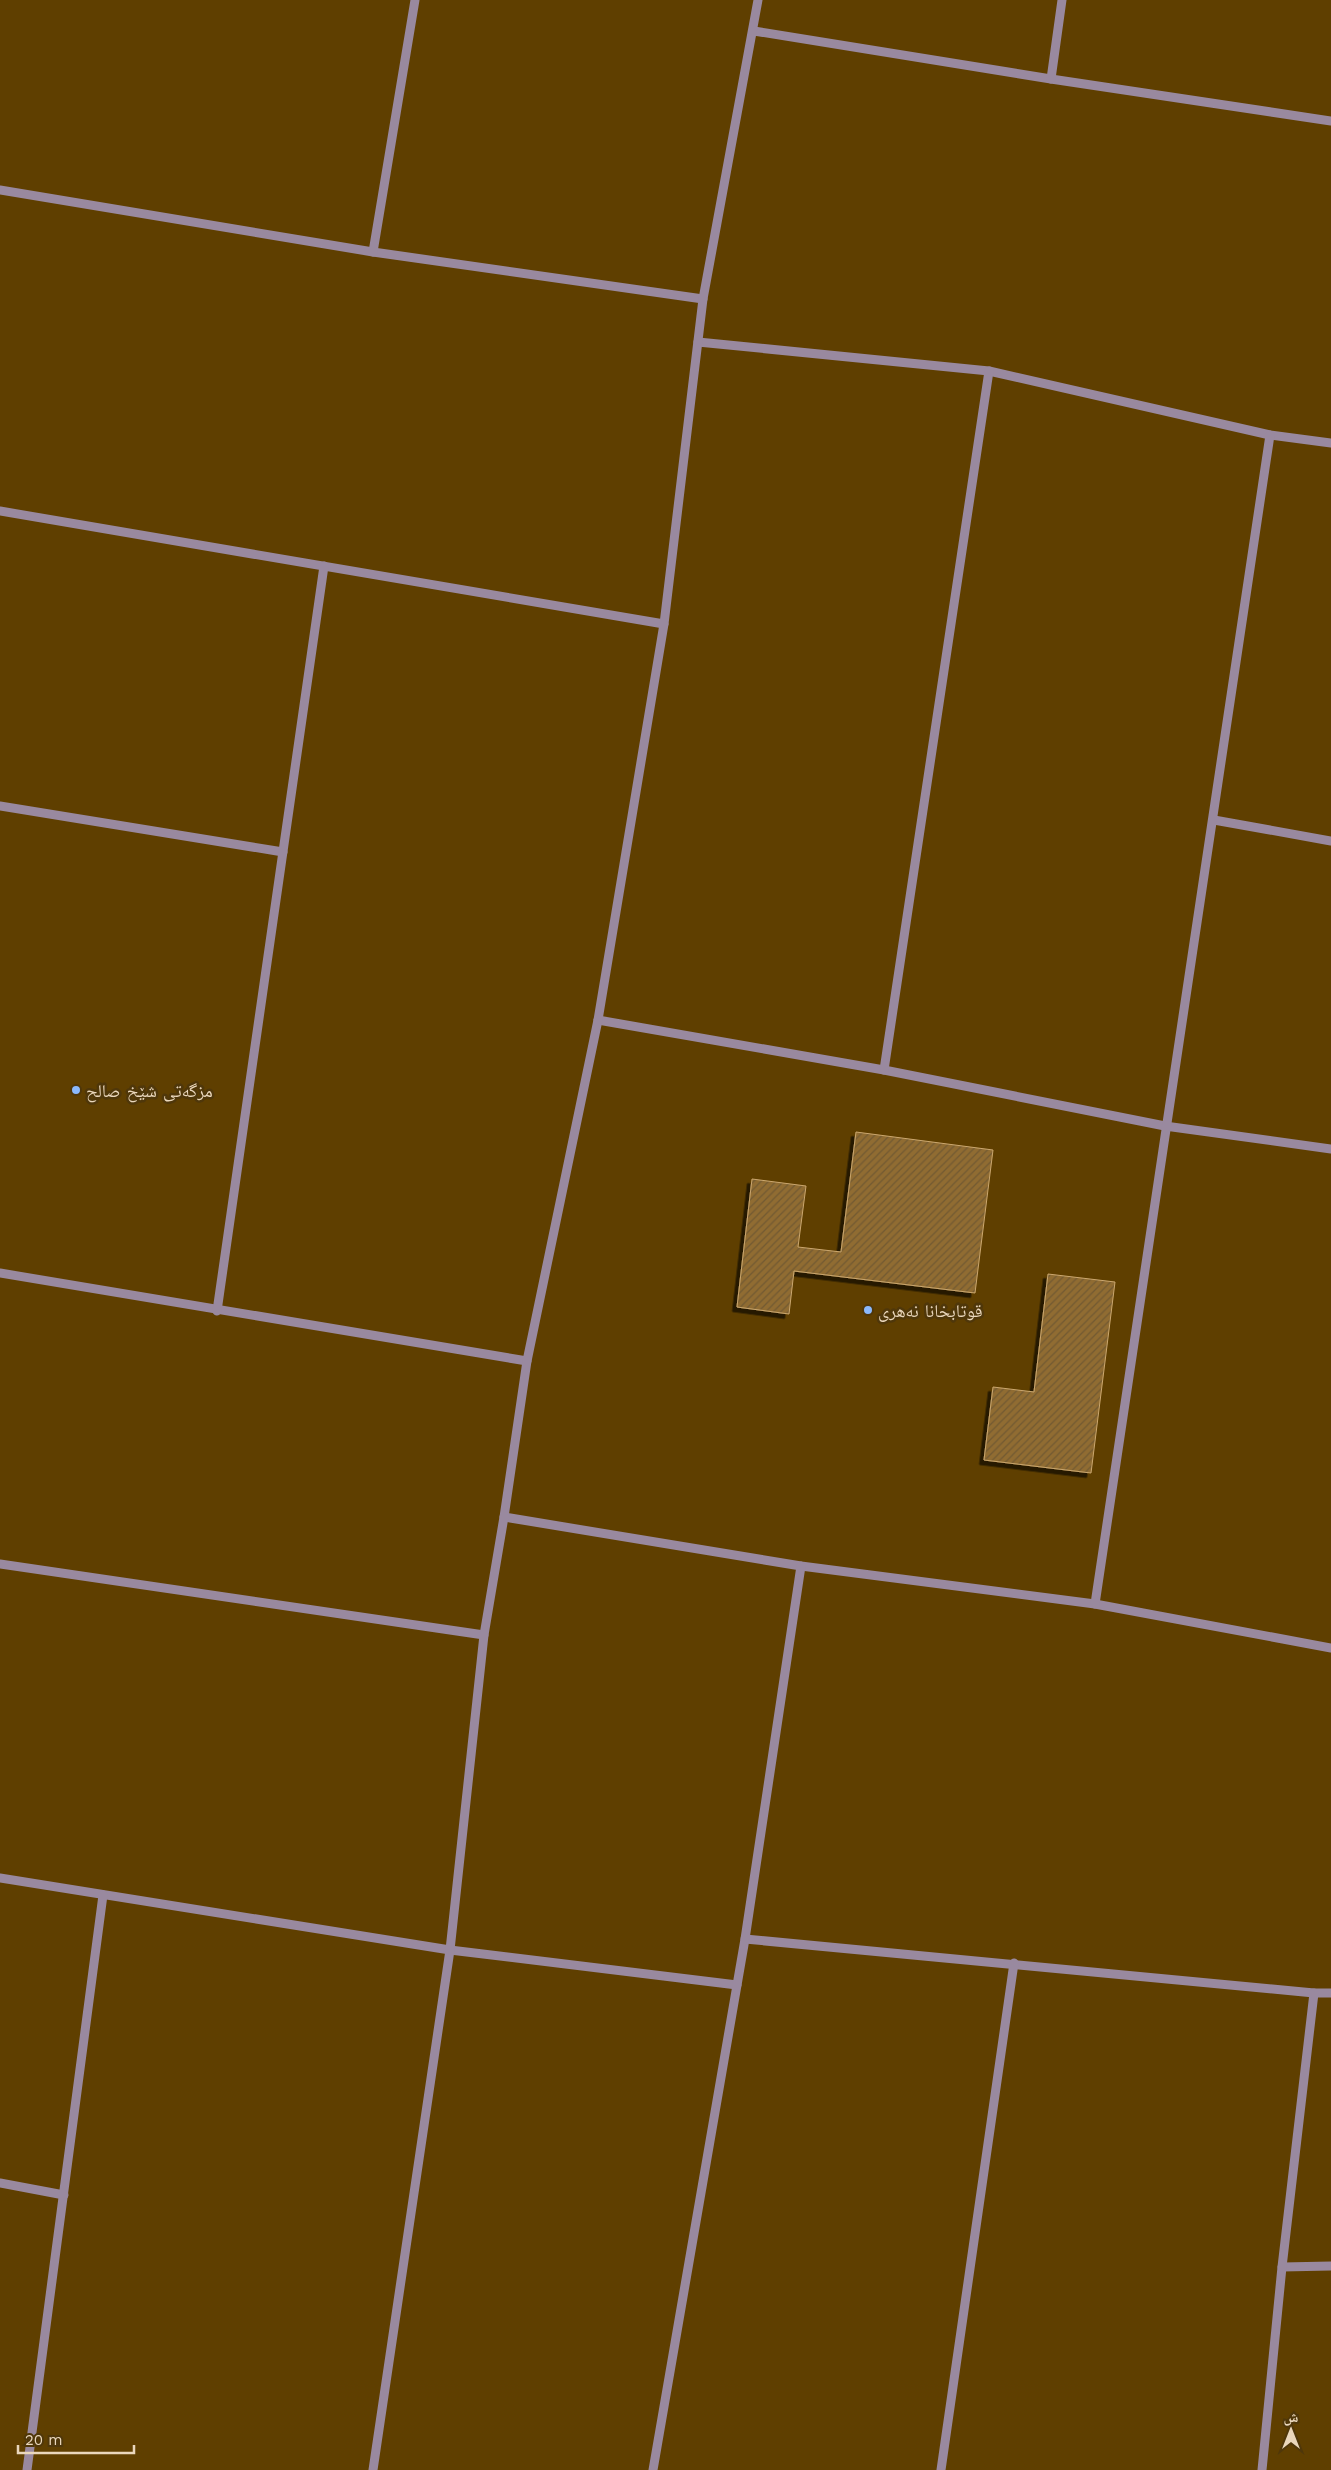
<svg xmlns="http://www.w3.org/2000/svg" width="1331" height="2470" font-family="'Work Sans','Noto Naskh Arabic',sans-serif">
  <defs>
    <pattern id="building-hatch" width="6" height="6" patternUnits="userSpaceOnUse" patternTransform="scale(1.25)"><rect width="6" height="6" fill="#906c30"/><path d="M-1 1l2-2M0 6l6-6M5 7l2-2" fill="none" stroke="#725a33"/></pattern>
    <filter id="shadow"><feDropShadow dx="-4.5" dy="4.5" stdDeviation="0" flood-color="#0009"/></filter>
  </defs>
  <rect width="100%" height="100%" fill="#5f3f00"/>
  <g fill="url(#building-hatch)" stroke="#cba76f" filter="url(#shadow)">
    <path d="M856 1132 993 1150 975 1293 794 1271 789 1314 737 1307 752 1179 806 1186 798 1247 841 1252Z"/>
    <path d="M1048 1274 1115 1282 1091 1473 984 1460 993 1387 1034 1392Z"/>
  </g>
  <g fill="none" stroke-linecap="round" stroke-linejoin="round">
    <g stroke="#99899f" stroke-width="9">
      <path d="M754 31 1051 79 1331 121"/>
      <path d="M1051 79 1062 0"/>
      <path d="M0 190 373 252 703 299"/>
      <path d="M373 252 415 0"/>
      <path d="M698 342 989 371 1270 435 1331 443"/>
      <path d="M0 511 664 624"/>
      <path d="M0 806 283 852"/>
      <path d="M1214 820 1331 841"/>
      <path d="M598 1020 884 1070 1165 1126 1331 1149"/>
      <path d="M884 1070 989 371"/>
      <path d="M0 1273 527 1361"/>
      <path d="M217 1311 324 566"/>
      <path d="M504 1517 801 1566 1095 1604 1331 1648"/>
      <path d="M0 1564 484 1635"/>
      <path d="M1095 1604 1270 435"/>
      <path d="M0 1878 450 1950 737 1985"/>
      <path d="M745 1939 1314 1993"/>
      <path d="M0 2183 64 2195"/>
      <path d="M1282 2267 1331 2266"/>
      <path d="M27 2470 103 1895"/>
      <path d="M373 2470 450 1950 484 1635 504 1517 527 1361 598 1020 664 624 703 299 758 0"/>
      <path d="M653 2470 745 1939 801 1566"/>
      <path d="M941 2470 1014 1963"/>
      <path d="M1262 2470 1282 2267 1314 1993H1331"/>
    </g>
  </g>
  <g fill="#8bb9fc" stroke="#4f370a" stroke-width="2">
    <circle cx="76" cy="1090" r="5"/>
    <circle cx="868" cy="1310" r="5"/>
  </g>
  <g text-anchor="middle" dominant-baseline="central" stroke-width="5" stroke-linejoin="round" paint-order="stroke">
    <g font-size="18" fill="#ead7bc" stroke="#4f370a" text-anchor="start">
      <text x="86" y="1090">مزگەتی شێخ صالح</text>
      <text x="878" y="1310">قوتابخانا نەهری</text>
    </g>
  </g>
  <g transform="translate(1291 2430)" stroke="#4f370a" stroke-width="4" paint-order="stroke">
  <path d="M0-4L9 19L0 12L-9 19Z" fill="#ead7bc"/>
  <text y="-8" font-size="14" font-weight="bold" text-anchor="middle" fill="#ead7bc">ش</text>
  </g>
  <path d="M18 2445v8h116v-8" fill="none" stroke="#ead7bc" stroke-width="2.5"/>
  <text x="25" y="2445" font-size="15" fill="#ead7bc" stroke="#4f370a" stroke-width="4" paint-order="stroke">20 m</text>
</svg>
